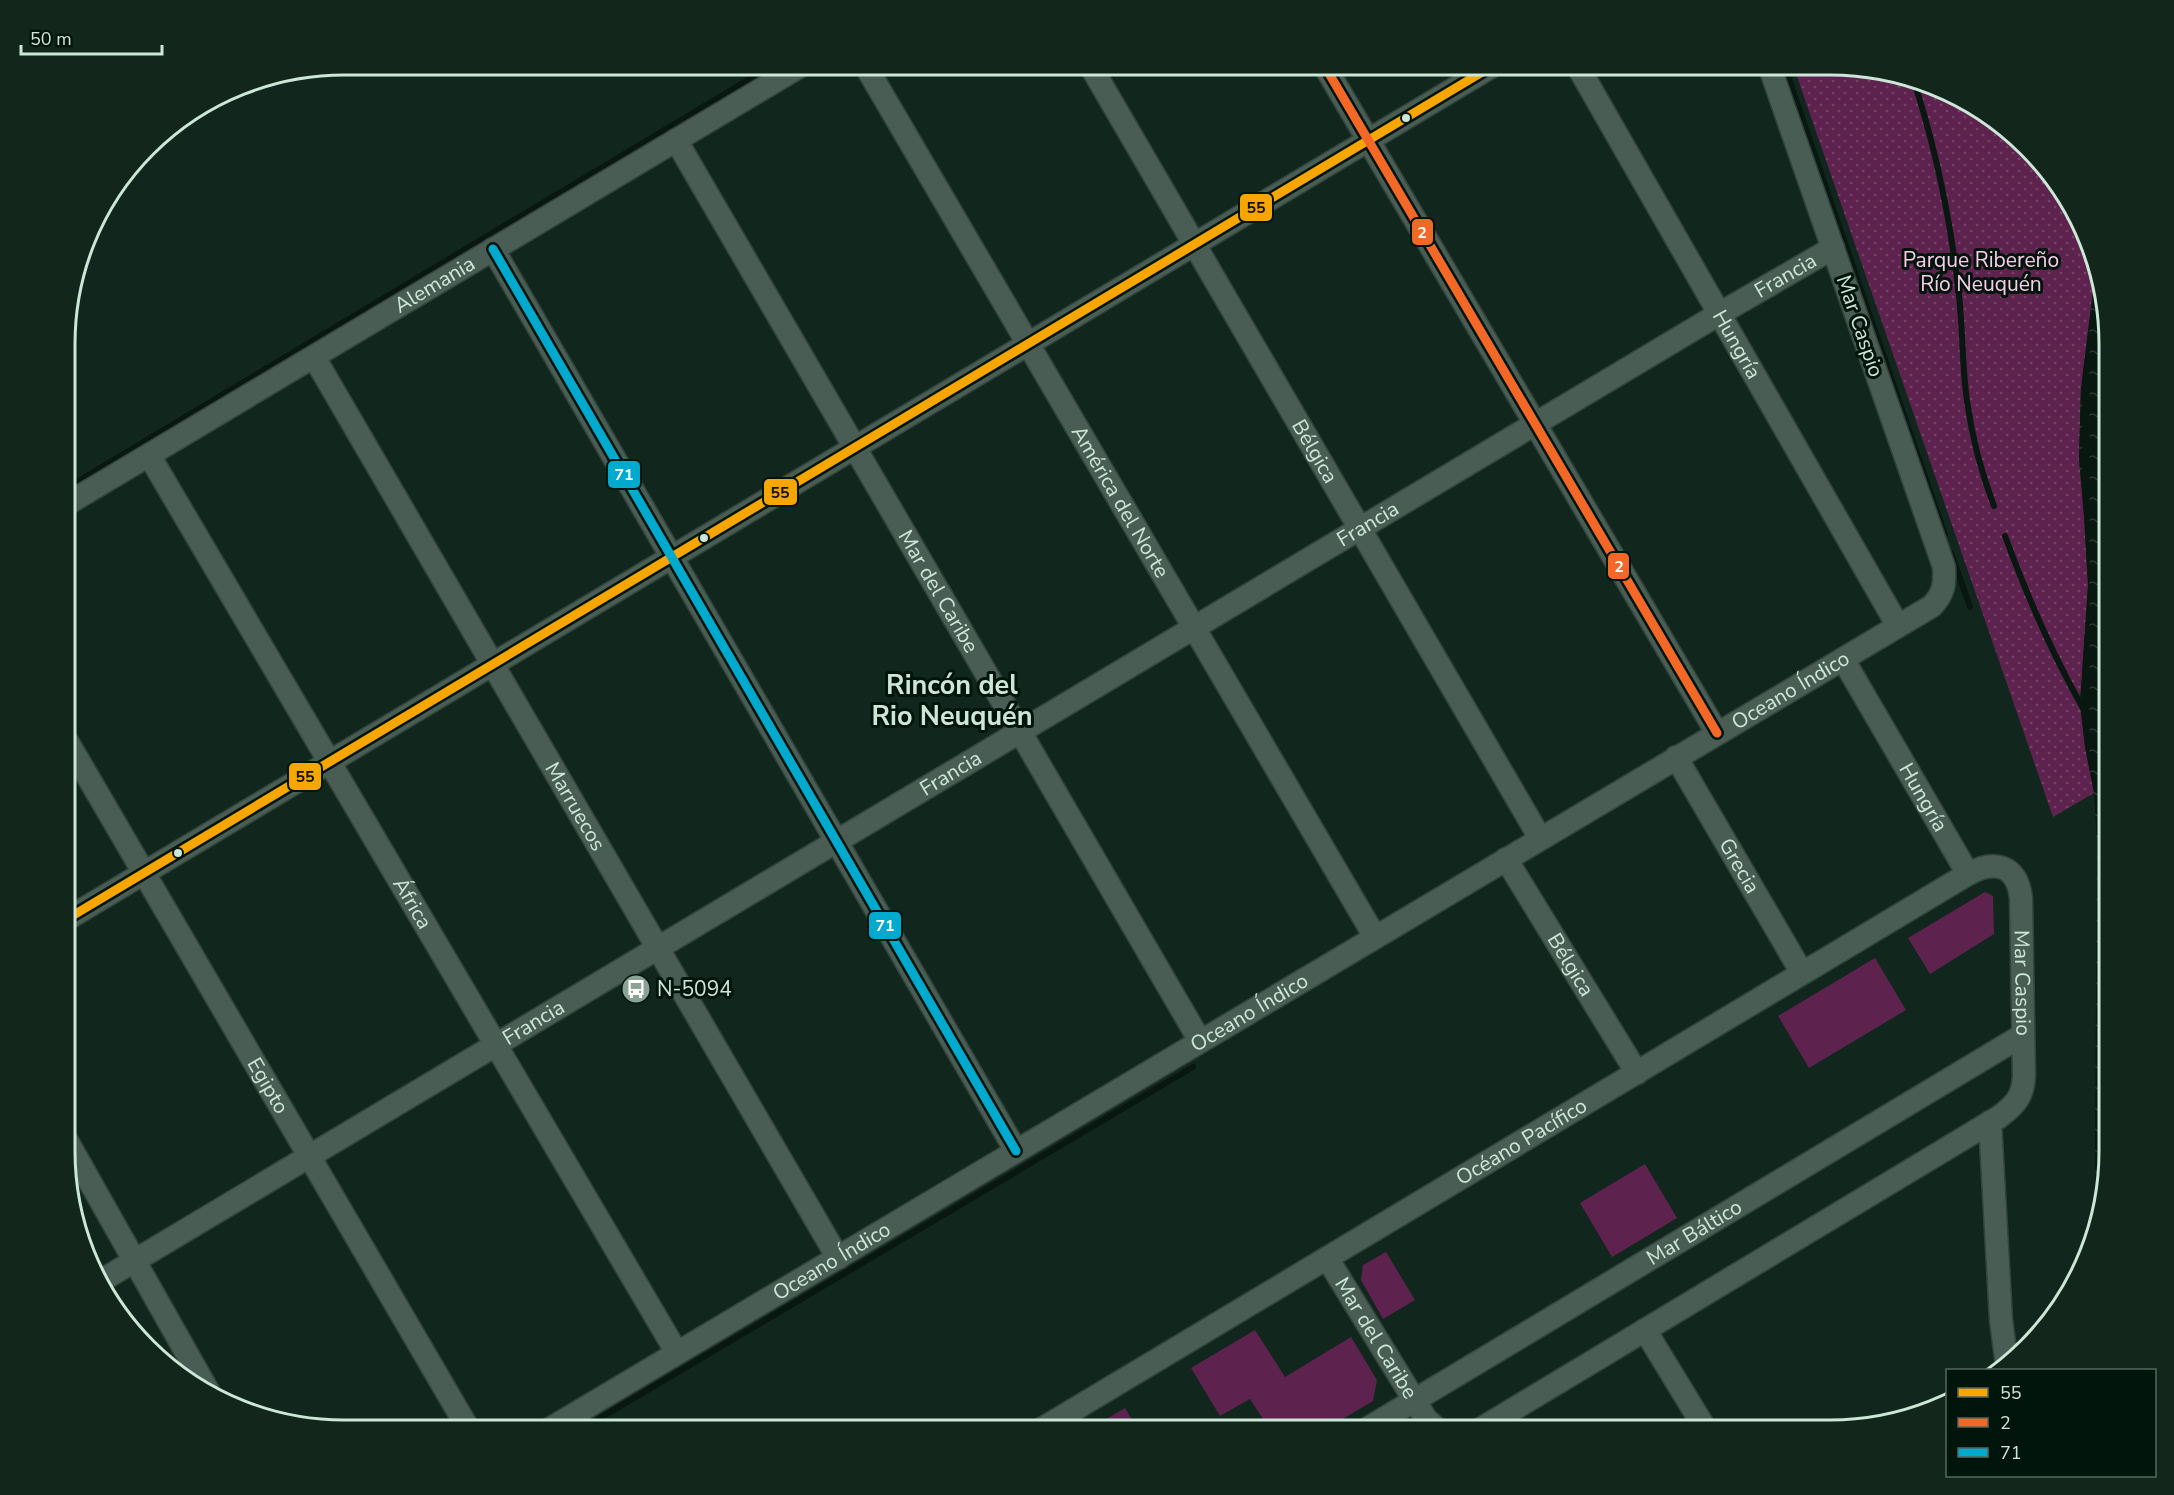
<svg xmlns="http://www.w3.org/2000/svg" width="2174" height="1495" font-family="'Nunito Sans',sans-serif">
  <defs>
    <pattern id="park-dots" width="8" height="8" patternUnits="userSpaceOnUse" patternTransform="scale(1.5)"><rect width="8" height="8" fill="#5e224e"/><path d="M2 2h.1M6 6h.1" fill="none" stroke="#744267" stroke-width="1.8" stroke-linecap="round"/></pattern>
    <pattern id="water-ripples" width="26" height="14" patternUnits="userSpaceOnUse" patternTransform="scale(1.5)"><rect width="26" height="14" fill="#08170f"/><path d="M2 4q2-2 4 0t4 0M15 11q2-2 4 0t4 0" fill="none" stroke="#2b3931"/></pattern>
  </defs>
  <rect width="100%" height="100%" fill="#11271e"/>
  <g fill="#5e224e">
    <path d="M1985 892 1993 896 1994 934 1930 974 1908 938Z"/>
    <path d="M1875 958 1906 1010 1809 1068 1778 1016Z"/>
    <path d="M1645 1164 1677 1218 1612 1257 1580 1203Z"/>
    <path d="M1386 1252 1415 1300 1383 1319 1361 1280 1363 1265Z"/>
    <path d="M1255 1330 1285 1377 1351 1337 1377 1380 1373 1401 1324 1430H1270L1250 1399 1220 1416 1191 1368Z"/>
    <path d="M1125 1408 1138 1430H1088Z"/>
  </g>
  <path fill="url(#park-dots)" d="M1793 65H1848L1920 79 2000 122 2081 220 2095 275 2081 388 2079 458 2084 516 2088 585 2080 703 2085 747 2094 793 2053 817Z"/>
  <path fill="url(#water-ripples)" d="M2095 275 2109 326V1169L2096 1232 2095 1135 2097 844 2094 793 2085 747 2080 703 2088 585 2084 516 2079 458 2081 388Z"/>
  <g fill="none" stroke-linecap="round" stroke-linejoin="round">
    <g stroke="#08170f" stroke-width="6">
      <path d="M1784 65 1945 535"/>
      <path d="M1913 78C1936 149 1951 222 1959 296 1963 331 1962 366 1967 401 1972 437 1981 472 1994 506"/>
      <path d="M67 488 773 65"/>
      <path d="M2005 536C2027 596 2052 654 2084 710"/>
      <path d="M1951 553 1970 607"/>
      <path d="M592 1423 1193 1067"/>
    </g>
    <g stroke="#32433b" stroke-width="25">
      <g id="minor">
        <path id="s1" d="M865 65 1375 937"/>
        <path id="s2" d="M1090 65 1540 838"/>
        <path d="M1324 65 1717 733"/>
        <path id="s3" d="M1577 65 1898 626"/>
        <path id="s4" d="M676 140 1200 1041"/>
        <path d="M493 249 1016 1151"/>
        <path id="s5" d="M314 357 838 1258"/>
        <path id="s6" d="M149 455 677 1353"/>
        <path id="s7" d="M67 504 802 65"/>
        <path id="s8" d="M1843 659 1968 874"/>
        <path id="s9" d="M67 741 469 1430"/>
        <path id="s10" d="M1676 757 1802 973"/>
        <path id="s11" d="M1506 859 1637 1073"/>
        <path d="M67 919 1494 65"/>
        <path d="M1990 1122 2001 1320 2006 1358"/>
        <path d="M67 1141 208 1391"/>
        <path id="s12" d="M1327 1258 1426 1419 1438 1430"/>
        <path id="s13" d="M99 1282 1719 314 1833 248"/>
        <path d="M1645 1330 1706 1430"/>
        <path id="s14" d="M548 1430 1932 606C1944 593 1945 584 1944 567L1769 65"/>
        <path id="s15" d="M1040 1430 1968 874C1995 859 2017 865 2021 898L2024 1076C2023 1097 2015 1105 1999 1117L1479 1430"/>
        <path id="s16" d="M1365 1430 2023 1035"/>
      </g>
    </g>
    <use href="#minor" stroke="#4a5d54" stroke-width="22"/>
    <g stroke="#02150c" stroke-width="14">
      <path id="bus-1" d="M67 919 1494 65"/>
    </g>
    <g stroke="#02150c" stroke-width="14">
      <path id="bus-2" d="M1324 65 1717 733"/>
    </g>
    <g stroke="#02150c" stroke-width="14">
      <path id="bus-3" d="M493 249 1016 1151"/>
    </g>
    <use href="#bus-1" stroke="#f7a600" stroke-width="9"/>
    <use href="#bus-2" stroke="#f36827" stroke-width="9"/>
    <use href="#bus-3" stroke="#00a9ce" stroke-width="9"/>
  </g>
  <defs>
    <g id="bus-disc" transform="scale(1.5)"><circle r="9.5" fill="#8ba396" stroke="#02150c"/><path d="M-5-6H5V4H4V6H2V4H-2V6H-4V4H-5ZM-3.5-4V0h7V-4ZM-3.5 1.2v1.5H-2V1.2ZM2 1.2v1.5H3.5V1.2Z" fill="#fff"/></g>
  </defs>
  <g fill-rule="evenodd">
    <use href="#bus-disc" x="636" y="989"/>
  </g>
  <g fill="#cce6d7" stroke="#02150c" stroke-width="2">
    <circle cx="1406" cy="118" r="5"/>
    <circle cx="704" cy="538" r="5"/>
    <circle cx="178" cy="853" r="5"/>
  </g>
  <g text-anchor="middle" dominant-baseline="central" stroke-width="6" stroke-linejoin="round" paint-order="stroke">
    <g font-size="21" fill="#facce8" stroke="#02150c">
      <text x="1981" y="260">Parque Ribereño<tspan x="1981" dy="24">Río Neuquén</tspan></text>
    </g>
    <g font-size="21" fill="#cce6d7" stroke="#02150c">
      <text stroke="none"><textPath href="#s13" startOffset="1964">Francia</textPath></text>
      <text stroke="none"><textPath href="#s7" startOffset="428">Alemania</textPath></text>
      <text transform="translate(1860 326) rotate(71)">Mar Caspio</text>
      <text stroke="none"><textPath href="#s3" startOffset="322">Hungría</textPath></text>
      <text stroke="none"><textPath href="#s2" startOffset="447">Bélgica</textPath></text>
      <text stroke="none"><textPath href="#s1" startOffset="506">América del Norte</textPath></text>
      <text stroke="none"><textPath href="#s13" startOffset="1478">Francia</textPath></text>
      <text stroke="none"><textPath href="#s4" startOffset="522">Mar del Caribe</textPath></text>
      <text stroke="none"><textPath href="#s14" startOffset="1446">Oceano Índico</textPath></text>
      <text stroke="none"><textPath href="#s13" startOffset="992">Francia</textPath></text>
      <text stroke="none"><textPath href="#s8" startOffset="160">Hungría</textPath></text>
      <text stroke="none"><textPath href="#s5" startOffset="520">Marruecos</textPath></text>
      <text stroke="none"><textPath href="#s10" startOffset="126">Grecia</textPath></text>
      <text stroke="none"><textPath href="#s6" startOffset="520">África</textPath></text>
      <text stroke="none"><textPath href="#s11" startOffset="124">Bélgica</textPath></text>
      <text stroke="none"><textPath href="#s15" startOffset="1240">Mar Caspio</textPath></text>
      <text stroke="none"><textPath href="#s14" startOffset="816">Oceano Índico</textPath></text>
      <text stroke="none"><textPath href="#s13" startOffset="506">Francia</textPath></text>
      <text stroke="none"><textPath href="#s9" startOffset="399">Egipto</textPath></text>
      <text stroke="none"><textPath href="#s15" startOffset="561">Océano Pacífico</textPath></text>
      <text stroke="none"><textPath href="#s16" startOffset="384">Mar Báltico</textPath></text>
      <text stroke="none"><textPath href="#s14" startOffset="330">Oceano Índico</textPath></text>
      <text stroke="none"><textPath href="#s12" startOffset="94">Mar del Caribe</textPath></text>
    </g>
    <g font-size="21" fill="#cce6d7" stroke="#02150c" text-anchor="start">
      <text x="657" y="989">N-5094</text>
    </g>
    <g font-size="27" font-weight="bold" fill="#cce6d7" stroke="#02150c">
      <text x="952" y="685">Rincón del<tspan x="952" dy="31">Rio Neuquén</tspan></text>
    </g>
  </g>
  <path d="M0 0H2174V1495H0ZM344 75H1830A269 269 0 0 1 2099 344V1151A269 269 0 0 1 1830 1420H344A269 269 0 0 1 75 1151V344A269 269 0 0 1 344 75Z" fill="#12261c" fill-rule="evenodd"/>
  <path fill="none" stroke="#cce6d7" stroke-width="3" d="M344 75H1830A269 269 0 0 1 2099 344V1151A269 269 0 0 1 1830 1420H344A269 269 0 0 1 75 1151V344A269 269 0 0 1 344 75Z"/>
  <g stroke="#02150c" stroke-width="2">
    <rect x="1239" y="193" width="34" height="29" rx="6" fill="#f7a600"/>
    <rect x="1411" y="218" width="23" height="28" rx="6" fill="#f36827"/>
    <rect x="607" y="460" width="34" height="29" rx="6" fill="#00a9ce"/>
    <rect x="763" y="478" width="35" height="28" rx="6" fill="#f7a600"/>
    <rect x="1607" y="552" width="23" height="28" rx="6" fill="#f36827"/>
    <rect x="288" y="762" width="34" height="29" rx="6" fill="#f7a600"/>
    <rect x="868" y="911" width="34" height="29" rx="6" fill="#00a9ce"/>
  </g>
  <g font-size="16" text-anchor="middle" font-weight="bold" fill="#fff">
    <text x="1422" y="238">2</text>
    <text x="624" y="480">71</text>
    <text x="1619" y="572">2</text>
    <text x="885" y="931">71</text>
  </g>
  <g font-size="16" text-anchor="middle" font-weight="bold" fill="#111">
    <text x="1256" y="213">55</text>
    <text x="780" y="498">55</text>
    <text x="305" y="782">55</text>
  </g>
  <rect x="1946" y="1369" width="210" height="108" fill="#02150c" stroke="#53695d" stroke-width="1.5"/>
  <rect x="1958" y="1388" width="30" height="9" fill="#f7a600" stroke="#53695d" stroke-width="1.5"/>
  <text x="2000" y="1399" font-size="18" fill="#cce6d7">55</text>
  <rect x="1958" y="1418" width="30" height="9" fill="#f36827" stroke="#53695d" stroke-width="1.5"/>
  <text x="2000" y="1429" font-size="18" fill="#cce6d7">2</text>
  <rect x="1958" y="1448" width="30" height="9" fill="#00a9ce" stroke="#53695d" stroke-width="1.5"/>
  <text x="2000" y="1459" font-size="18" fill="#cce6d7">71</text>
  <path d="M21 45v9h141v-9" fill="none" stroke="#cce6d7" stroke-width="3"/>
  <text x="30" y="45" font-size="18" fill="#cce6d7" stroke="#02150c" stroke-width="4.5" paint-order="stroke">50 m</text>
</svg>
